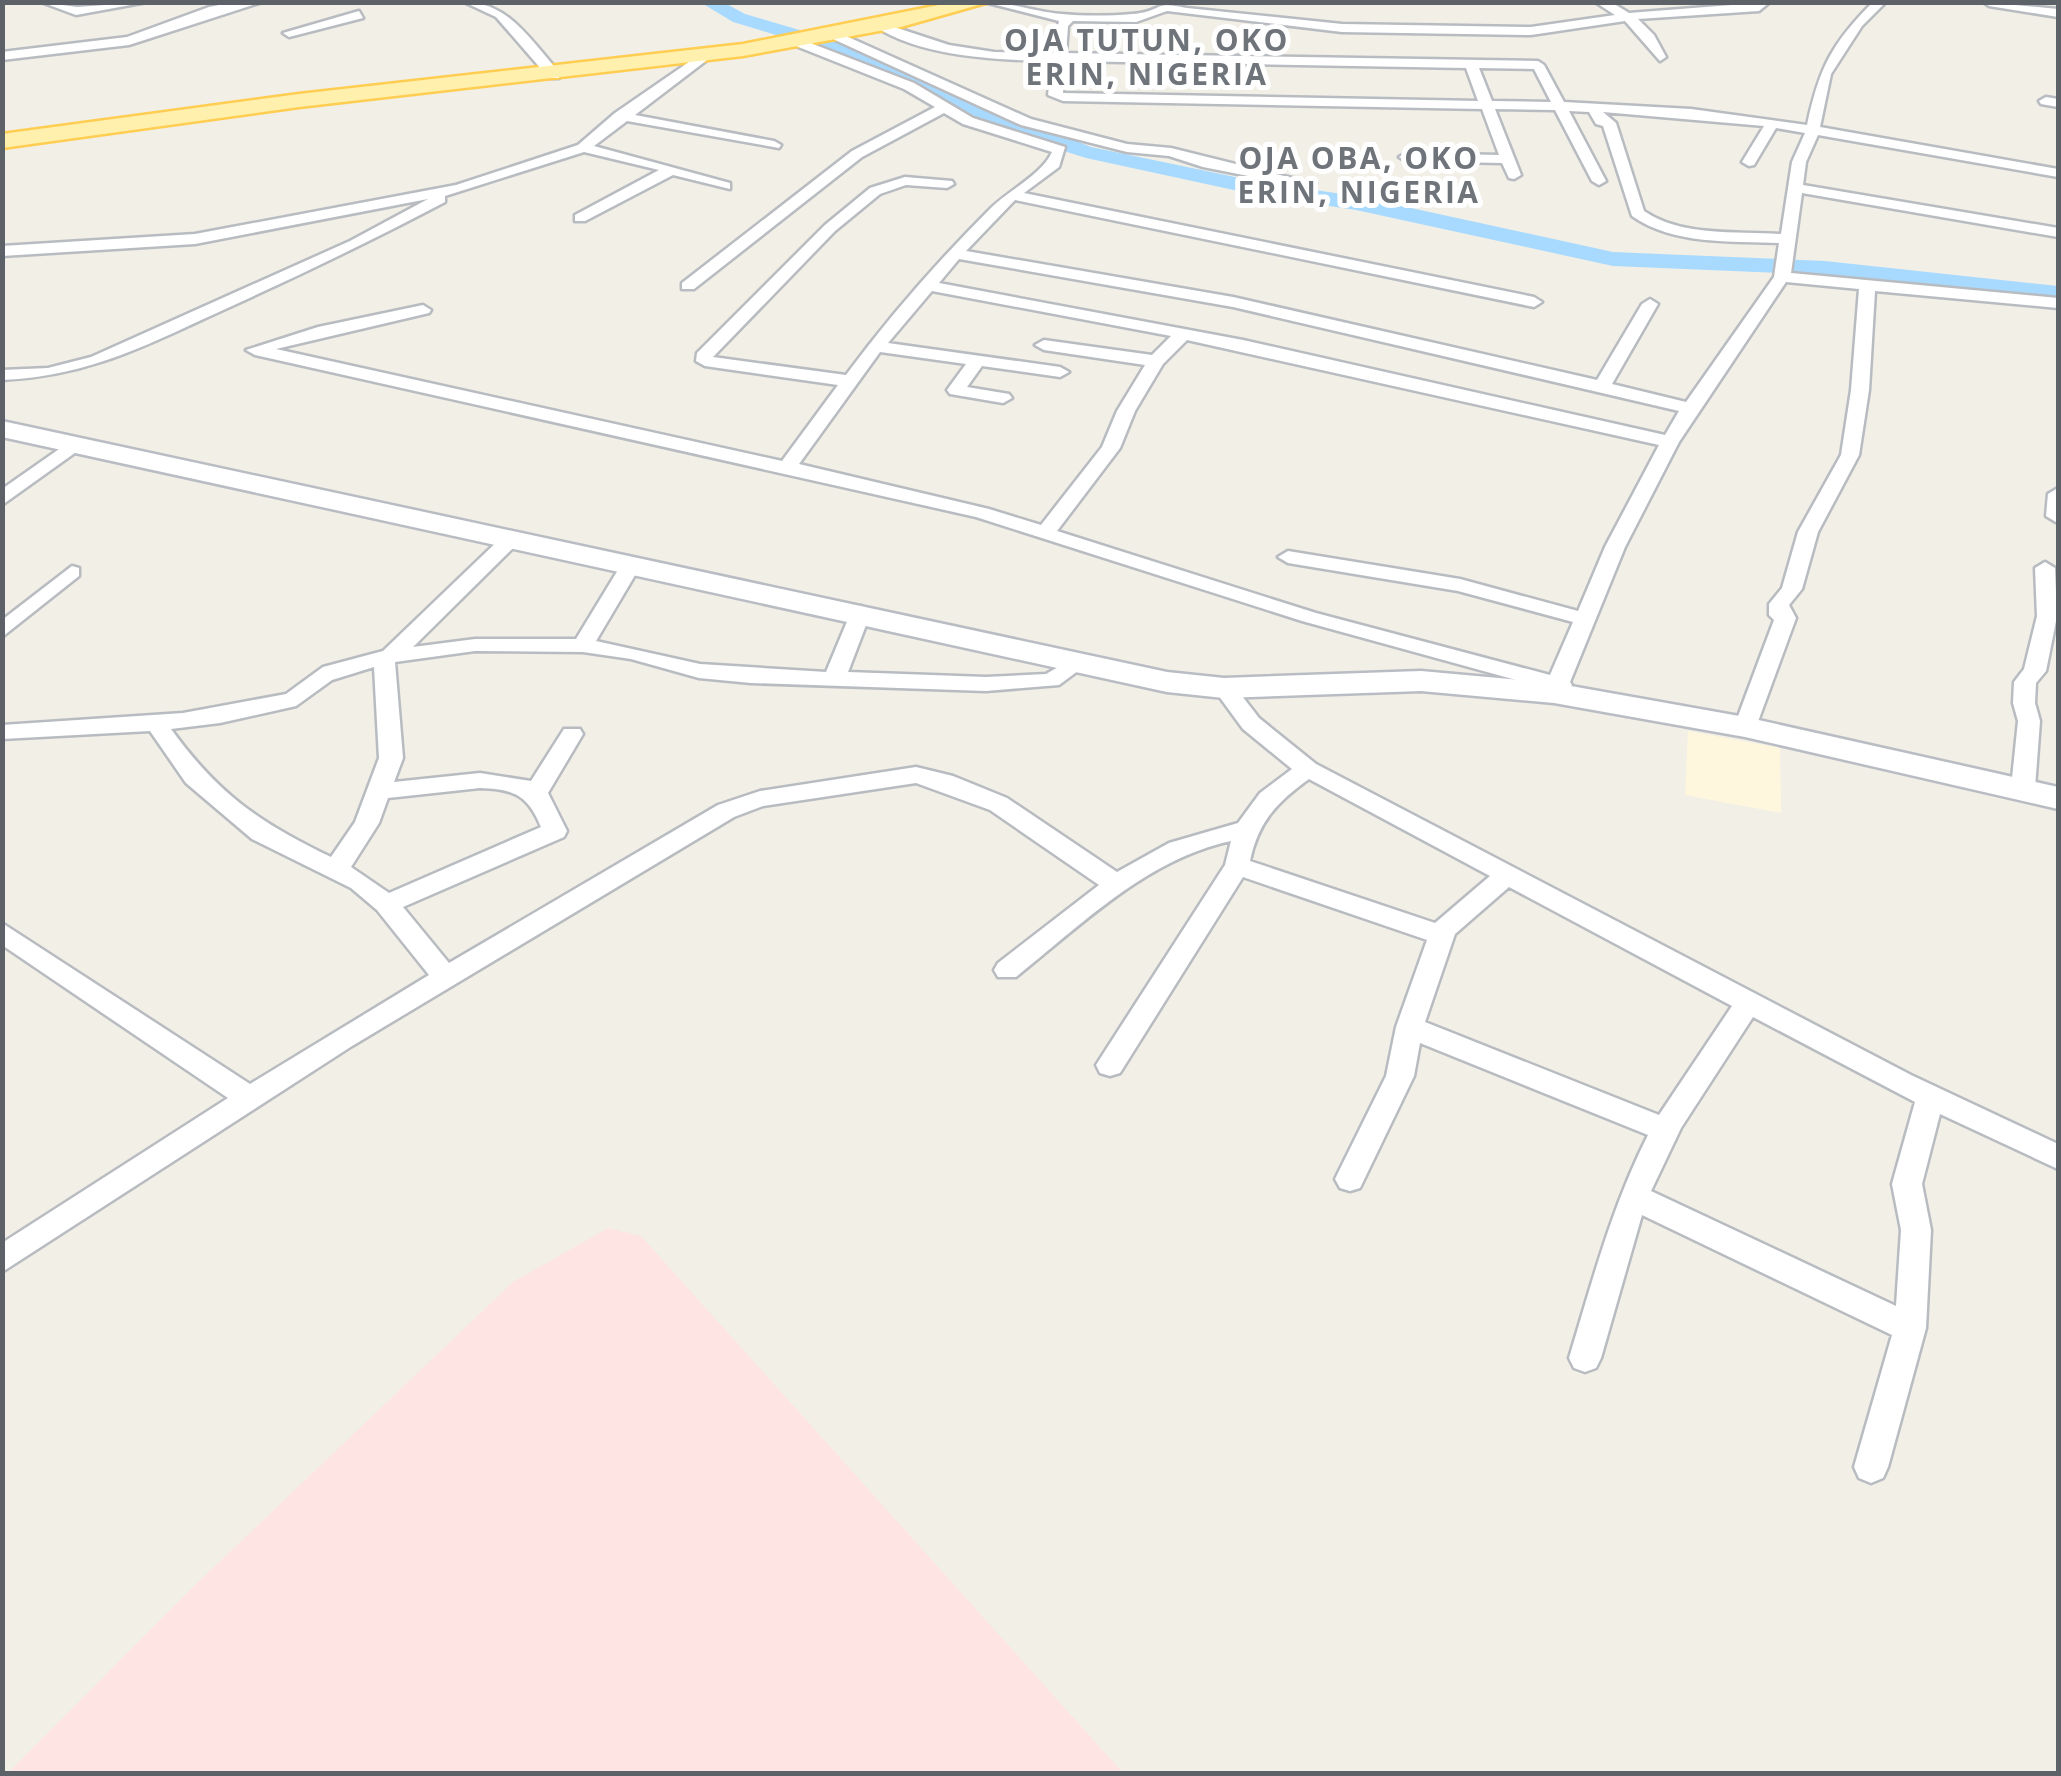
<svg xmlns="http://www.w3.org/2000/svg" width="2061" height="1776" font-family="'Open Sans',sans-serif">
  <rect width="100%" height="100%" fill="#f1efe6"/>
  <path fill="#fff7dd" d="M1688 731 1780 748 1781 813 1685 795Z"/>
  <path fill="#fee4e2" d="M608 1228 641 1236 1123 1773H8L192 1588 513 1282Z"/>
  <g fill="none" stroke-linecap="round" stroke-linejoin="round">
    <path fill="#a8daff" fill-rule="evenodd" d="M700 2H723L745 14 837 41 1006 120 1057 133 1091 147 1259 182 1356 196 1613 252 1825 261 2058 286V300L1825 275 1613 266 1356 210 1257 195 1086 158 992 128 823 49 733 22Z"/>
    <g stroke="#b8bcc1" stroke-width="5">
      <g id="street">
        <path d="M41 2 77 7 147 2 76 15Z"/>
        <path d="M234 2H262L129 45 2 60V52L127 37 209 7Z"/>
        <path d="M464 2C509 2 531 41 559 72V78H549L496 17Z"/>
        <path d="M984 2C1011 2 1035 12 1062 14 1084 16 1110 16 1132 14 1166 11 1150 0 1187 8L1342 24 1531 27 1615 15 1595 2H1611L1629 13 1770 2 1759 11 1638 19 1654 35 1666 57 1660 61 1625 21 1531 35 1342 32 1167 11 1136 22 1073 21 1068 26 1066 53 1538 61 1544 65 1564 102 1691 109 1807 125C1819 69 1831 44 1873 2H1886L1862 26 1831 74 1820 127 2058 169V177L1818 135 1806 162 1803 185 2058 228V237L1802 193 1791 273 2058 298V308L1875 291 1869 390 1859 455 1818 532 1802 589 1789 605 1796 618 1756 727 1745 734 1734 727 1774 620 1769 615V604L1782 588 1798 532 1841 455 1851 390 1859 289 1786 282 1679 442 1625 547 1570 682 1572 685C1565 695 1559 701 1546 698L1545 688 1302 621 976 517 255 355 246 350 318 327 423 305 431 310 429 313 276 349 782 461 838 385 705 366 696 361 697 353 825 225 870 188 905 177 952 181 954 184 947 188 906 185 880 194 835 231 713 357 846 375C889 317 938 261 989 210 1007 191 1042 175 1052 152L963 124 944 113 862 157 694 289H682V283L852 151 935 107 904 89 796 46 794 43 800 39 914 83 973 118 1065 147 1059 167 1024 193 1534 297 1542 302 1534 307 1015 200 966 251 1233 297 1597 380 1642 304 1650 299 1658 304 1612 384 1686 402 1774 277 1779 243C1731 241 1673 245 1632 216L1603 126 1596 124 1589 112 1569 111 1606 181 1599 185 1592 181 1555 110 1495 109 1521 175 1514 179 1509 178 1502 163 1406 161 1399 157 1406 153 1499 155 1482 109 1063 101 1048 95 1052 61C998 60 922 57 876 27L882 23 949 45 994 52 1053 53 1059 21ZM1065 61 1466 68 1478 101 1063 93ZM1479 68 1534 69 1551 102 1492 101ZM1603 112 1764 126 1742 162 1749 166 1754 165 1776 128 1805 133 1792 162 1781 234C1736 231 1682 237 1644 211L1616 123ZM959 259 1233 307 1679 411 1665 435 1243 340 939 283ZM932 291 1171 336 1152 355 1044 340 1035 345 1044 350 1145 365 1117 411 1102 447 1041 525 989 509 799 464 880 352 966 364 947 390 950 394 1003 403 1012 398 1009 394 967 387 982 366 1060 377 1069 372 1060 367 888 343ZM1187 340 1659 445 1605 547 1578 611 1460 579 1288 551 1278 557 1288 563 1458 591 1573 622 1550 675 1316 613 1057 531 1120 448 1135 411 1163 364Z"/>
        <path d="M1983 2 2058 9V17L1989 6Z"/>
        <path d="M359 11 363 18 289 37 283 33Z"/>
        <path d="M837 32 1031 119 1127 144 1171 148 1316 184 1309 188 1203 167 1169 156 1127 152 1021 125 833 39 831 36Z"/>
        <path d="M702 53 707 54V60L635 115 774 141 781 145 779 148 627 121 594 146 730 183V189L673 175 585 221H575V215L659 170 584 152 445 196V202C375 239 304 273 232 306 152 342 93 376 2 380V370L48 368 91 357 350 241 428 199 195 244 2 256V246L195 234 456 185 578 145 615 113Z"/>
        <path d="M2046 97 2058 99V107L2041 104 2039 101Z"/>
        <path d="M72 440 79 442V450L2 505V489Z"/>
        <path d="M2058 488V521L2056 522 2046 516 2048 494Z"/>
        <path d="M511 533 521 539 518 543 413 647 475 639H576L621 565 631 559 641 565 596 641 700 664 826 672 851 612 861 606 871 612 848 672 986 677 1046 674 1079 655 1090 662 1059 685 986 691 751 683 699 678 631 659 583 652 475 651 395 662 403 758 394 782 480 773 531 781 564 729H580L583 734 548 793 567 831 564 837 403 907 449 963 718 805 760 791 916 767 953 776 1007 798 1117 872 1169 843 1238 823 1260 793 1292 769 1243 729 1213 688 1224 681 1232 683 1259 718 1316 764 1911 1075 2058 1144V1169L1940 1114 1922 1184 1931 1230 1926 1328 1888 1467 1883 1478 1871 1483 1859 1478 1854 1467 1892 1335 1642 1215 1601 1358 1596 1368 1585 1372 1574 1368 1569 1358C1592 1282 1612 1206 1648 1135L1420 1043 1414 1076 1360 1188 1350 1191 1340 1188 1335 1179 1386 1076 1396 1027 1427 940 1243 877 1120 1073 1110 1076 1100 1073 1096 1065 1225 865 1231 841C1147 859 1081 925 1016 977H998L994 970 998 963 1099 885 990 810 916 783 763 806 734 817 352 1046 2 1272V1243L228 1098 2 945V923L250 1084 429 975 377 910 351 888 252 839 186 783 150 731 2 739V725L183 713 286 694 323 667 383 651 504 535ZM374 667 379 758 355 822 331 857C260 823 218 794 171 729L220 723 296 706 332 680ZM1309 779 1490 876 1435 923 1250 861C1258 822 1277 802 1309 779ZM480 788C514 789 528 795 541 827L389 893 351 867 379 823 388 798ZM1509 887 1732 1006 1659 1115 1425 1022 1455 934ZM1753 1017 1915 1102 1892 1184 1901 1230 1896 1306 1651 1191 1681 1128Z"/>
        <path d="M2045 562 2055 568 2057 616 2046 671 2036 683 2035 703 2040 721 2035 788 2023 796 2011 788 2018 721 2013 703 2014 682 2024 669 2037 616 2035 568Z"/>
        <path d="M72 566 79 568V576L2 637V620Z"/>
      </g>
    </g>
    <g stroke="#b9bdc3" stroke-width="5">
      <path id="secondary" d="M2 421 1167 672 1224 678 1421 671 1554 683 1745 717 2058 787V809L1745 737 1554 703 1421 691 1224 698 1167 692 2 437Z"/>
    </g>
    <g stroke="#ffcd51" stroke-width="5">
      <path id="primary" d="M954 2H989L901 27 743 56 299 107 2 148V134L299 94 743 44Z"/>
    </g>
    <use href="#street" fill="#fff" fill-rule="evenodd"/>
    <use href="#secondary" fill="#fff" fill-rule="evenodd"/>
    <use href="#primary" fill="#fff1ad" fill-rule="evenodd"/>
  </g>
  <g text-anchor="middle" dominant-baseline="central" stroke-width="10" stroke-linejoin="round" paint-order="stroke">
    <g font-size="30" font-weight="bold" letter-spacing="2.5" fill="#6e747a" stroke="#fff">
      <text x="1147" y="39">OJA TUTUN, OKO<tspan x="1147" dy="34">ERIN, NIGERIA</tspan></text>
      <text x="1359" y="157">OJA OBA, OKO<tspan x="1359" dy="34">ERIN, NIGERIA</tspan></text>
    </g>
  </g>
  <rect width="2061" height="1776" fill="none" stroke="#5d6268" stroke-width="10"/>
</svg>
